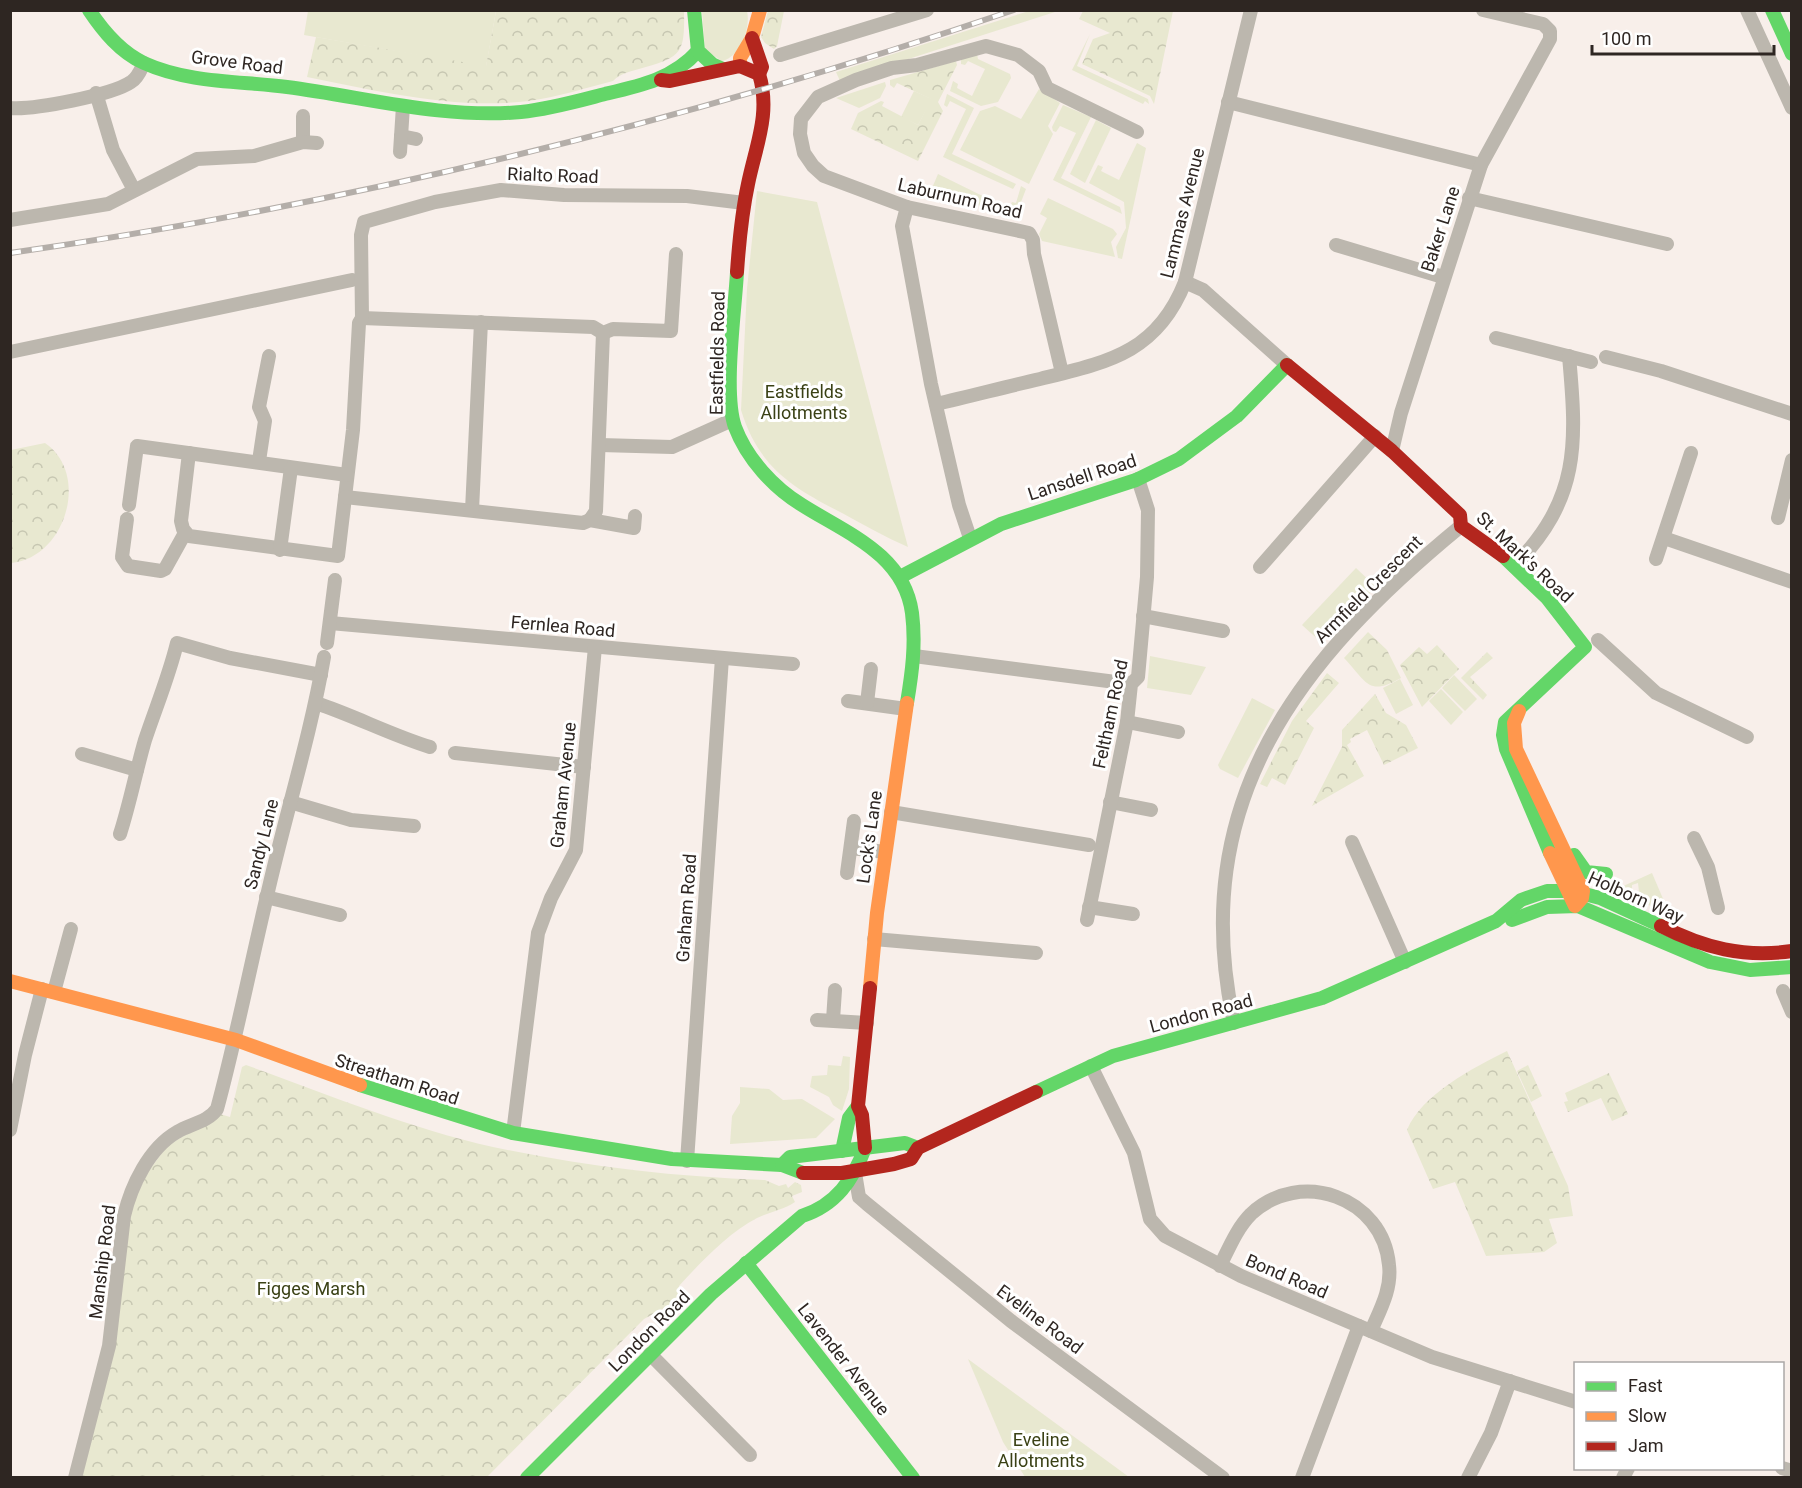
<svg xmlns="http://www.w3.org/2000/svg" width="1802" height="1488" font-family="Roboto,sans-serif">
  <defs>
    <pattern id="park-crowns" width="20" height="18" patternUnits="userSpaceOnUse" patternTransform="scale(1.5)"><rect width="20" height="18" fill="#e8e8d0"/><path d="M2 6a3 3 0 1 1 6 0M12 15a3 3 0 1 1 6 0" fill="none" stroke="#c7c7b2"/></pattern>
  </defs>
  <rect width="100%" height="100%" fill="#f8efea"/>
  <g fill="#e8e8d0">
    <path d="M308 11H496L486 67 304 35Z"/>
    <path d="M702 11H747C751 28 740 57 722 61L705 50Z"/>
    <path d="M1029 11H1058L840 81 836 72Z"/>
    <path d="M1090 34 1077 66 1148 99 1149 104 1145 101 1143 104 1072 70Z"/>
    <path d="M977 54 978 59 1010 74 1011 78 998 102 981 106 950 91 953 81 958 84 957 88 972 96 985 69 968 61 965 65 961 64V59Z"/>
    <path d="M885 82 886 86 880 98 859 108 836 98Z"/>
    <path d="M1039 89 1060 103 1048 126 1053 134 1029 184 960 150 980 111 995 106 1021 119Z"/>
    <path d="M914 91 932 99 918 125 901 117Z"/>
    <path d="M947 94 974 108 952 154 1016 184 1013 189 943 157 966 109 950 101 947 107 944 105Z"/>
    <path d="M1063 105 1091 117 1061 178 1120 207 1122 214 1053 180 1076 133 1060 126 1056 132 1053 131 1052 127Z"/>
    <path d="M1096 120 1111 128 1085 183 1070 174Z"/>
    <path d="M1137 143 1146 148 1122 259 1118 258 1116 247 1126 228 1124 202 1089 183 1098 165 1103 167 1101 171 1119 180Z"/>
    <path d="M938 174 1009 209 1012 202 1016 203 1021 186 1026 189 1015 218 966 201 938 196 940 192 932 188Z"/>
    <path d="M757 191 817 202 908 547C885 537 864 525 842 513 792 487 759 468 741 410L747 289Z"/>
    <path d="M1048 198 1113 229 1117 234 1111 242 1115 257 1042 241 1039 234 1047 218 1040 214Z"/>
    <path d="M1356 568 1376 587 1322 643 1302 625Z"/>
    <path d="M1150 656 1206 667 1191 695 1147 688Z"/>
    <path d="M1454 675 1477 699 1465 711 1442 688Z"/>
    <path d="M1400 679 1413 705 1396 714 1383 688Z"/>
    <path d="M1441 689 1463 712 1451 725 1429 701Z"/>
    <path d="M1252 698 1275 710 1238 778 1220 769 1218 765Z"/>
    <path d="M1652 873 1670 915 1640 901 1638 883 1632 885V897L1619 888Z"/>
    <path d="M843 1056 850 1057 849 1089 842 1111 833 1105 829 1097 810 1087 812 1076 827 1075 828 1065 841 1066Z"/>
    <path d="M740 1087 769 1089 783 1100 802 1099 835 1119 816 1138 730 1144 732 1116 740 1103Z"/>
    <path d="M968 1359 1129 1477H1025L1003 1442Z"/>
  </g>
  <g fill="url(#park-crowns)">
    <path d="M496 11H684C685 55 681 57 639 69 629 72 621 73 613 81 586 88 557 97 529 101 455 110 378 91 307 77L316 37 486 66Z"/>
    <path d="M768 11H784L777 46 774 49 765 43 761 37Z"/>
    <path d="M1083 11H1173L1154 104 1150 96 1082 64 1093 39 1110 33 1079 19Z"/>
    <path d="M956 61 957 65 938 102 943 111 918 161 851 129 858 113 881 101 884 102 882 106 918 125 931 99 897 83 894 88 890 85V80Z"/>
    <path d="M45 443C91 475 65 558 11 563V450Z"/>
    <path d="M1368 632 1387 650 1401 678C1368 697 1367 682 1344 658Z"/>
    <path d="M1437 645 1459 669 1422 707 1400 665 1419 647 1427 654Z"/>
    <path d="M1487 652 1493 658 1470 677 1487 695 1483 700 1461 678Z"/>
    <path d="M1327 673 1339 683 1306 721 1314 728 1285 785 1272 778 1267 787 1260 784 1292 721Z"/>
    <path d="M1375 694 1386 713 1406 725 1418 748 1384 765 1367 730 1350 739 1351 742 1347 745 1364 776 1312 806 1342 747V730Z"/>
    <path d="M1507 1051 1568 1186 1573 1216 1549 1219 1557 1243 1544 1252 1486 1256 1455 1182 1433 1189 1407 1130C1422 1094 1473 1068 1507 1051Z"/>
    <path d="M246 1065C327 1094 409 1128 493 1147 582 1166 674 1177 765 1180L779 1186 786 1184 788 1188 795 1182 801 1185 802 1192 792 1196 795 1202C783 1210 770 1212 757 1218 728 1233 701 1262 679 1286L683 1298 644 1319 487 1477 79 1478 131 1207 148 1172 167 1146 220 1114 230 1117 242 1067Z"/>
    <path d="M1528 1065 1542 1096 1531 1102 1517 1071Z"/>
    <path d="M1609 1073 1628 1114 1612 1121 1601 1098 1568 1112 1564 1102 1568 1101 1565 1093Z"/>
  </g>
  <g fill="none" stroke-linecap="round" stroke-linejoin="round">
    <g stroke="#bcb7ae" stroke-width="14">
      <path d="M1747 10 1792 108"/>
      <path d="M780 55 927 10"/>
      <path d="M96 93 113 150 134 190"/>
      <path d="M1228 102 1481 165"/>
      <path d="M10 108C34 110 112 95 131 82 138 78 141 69 144 63"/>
      <path d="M401 136 416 139"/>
      <path d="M303 142V116"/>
      <path d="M400 152 403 106"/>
      <path d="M1469 198 1667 244"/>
      <path d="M907 207 902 226 931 384 959 505 970 538"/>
      <path d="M10 220 108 204 197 159 254 156 303 142 317 143"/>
      <path d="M1336 245 1443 277"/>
      <path d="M1185 282 1203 290 1287 365"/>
      <path d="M362 318 593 327 603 333 613 329 671 331 676 254"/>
      <path d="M1496 338 1591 362"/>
      <path d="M10 352 352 280"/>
      <path d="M1606 357 1661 371 1792 414"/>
      <path d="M1062 373 1034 254 1033 240 1029 233 907 207 824 176 813 166 804 153 800 134 801 119 818 97 856 80 892 68 917 65 986 46 1018 55 1039 71 1047 88 1137 132"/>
      <path d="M936 404C971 396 1005 387 1040 379 1108 362 1157 353 1185 282L1251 10"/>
      <path d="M600 445 672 447 732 420"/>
      <path d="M1392 451 1401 413 1481 165 1550 39V31L1543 24 1483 10"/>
      <path d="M189 453 181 521 183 529 189 536 338 556 353 430 359 323 362 318 361 235 364 222 435 202 501 190 564 195 687 196 744 203"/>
      <path d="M259 461 265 421 259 407 269 356"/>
      <path d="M345 497 583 523 590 520 634 528 635 516"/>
      <path d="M129 505 137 446 347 475"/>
      <path d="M472 510 481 322"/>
      <path d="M1778 518 1792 460"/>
      <path d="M127 519 122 557 128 566 161 571 165 569 185 533"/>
      <path d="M590 520 596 511 603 333"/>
      <path d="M1664 538 1792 582"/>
      <path d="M280 550 291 468"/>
      <path d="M1656 559 1691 453"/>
      <path d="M1514 566C1580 499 1577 444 1569 356"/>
      <path d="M1260 567 1375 436"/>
      <path d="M1143 616 1223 631"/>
      <path d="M330 623 793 664"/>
      <path d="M1598 640 1656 693 1747 737"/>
      <path d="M327 643 335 580"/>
      <path d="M914 656 1131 684"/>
      <path d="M848 701 906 709"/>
      <path d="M316 703C355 716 391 735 430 747"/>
      <path d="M867 703 871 669"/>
      <path d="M1127 722 1178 732"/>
      <path d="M455 753 584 767"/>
      <path d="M82 754 137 770"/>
      <path d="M290 802 351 820 414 826"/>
      <path d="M1110 802 1151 810"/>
      <path d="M891 812 1089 845"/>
      <path d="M120 834C130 803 136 771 145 740 156 707 169 676 177 643L230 658 321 675"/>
      <path d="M1694 838 1708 867 1718 908"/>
      <path d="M1352 842 1405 962"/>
      <path d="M851 848 885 852"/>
      <path d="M847 873 854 821"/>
      <path d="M266 897 340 915"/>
      <path d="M1089 907 1133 914"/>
      <path d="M1087 920 1127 722 1131 684 1138 677 1147 577 1148 510 1138 479"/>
      <path d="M874 939 1036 953"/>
      <path d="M1783 991 1792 1012"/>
      <path d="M54 992 71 929"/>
      <path d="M817 1020 867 1023"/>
      <path d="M833 1020 835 990"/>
      <path d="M1234 1023C1186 801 1299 659 1461 526"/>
      <path d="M1091 1066 1134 1153 1150 1219 1165 1236 1241 1276 1432 1357 1576 1402"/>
      <path d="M10 1130 25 1055 42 989"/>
      <path d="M513 1133 538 933 551 898 576 850 595 647"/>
      <path d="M687 1161 722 658"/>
      <path d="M855 1173 859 1197 867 1204 1011 1321 1223 1478"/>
      <path d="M1220 1266C1229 1248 1237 1228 1251 1214 1300 1168 1383 1197 1389 1265 1392 1289 1380 1310 1371 1331"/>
      <path d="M650 1354 750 1455"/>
      <path d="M1782 1468 1792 1471"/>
      <path d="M75 1478 109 1346 124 1216C131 1186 149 1148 177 1132 190 1124 208 1122 217 1109 236 1039 250 967 267 896 285 816 310 738 324 657"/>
      <path d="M1302 1478 1359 1326"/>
      <path d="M1468 1478 1491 1433 1510 1381"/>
      <path d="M1623 1478 1628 1468"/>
    </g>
    <g stroke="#63d668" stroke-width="14">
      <path d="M89 10C103 31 120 52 144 63 188 83 239 81 287 87 365 97 442 119 521 112 550 109 578 101 605 94 640 86 673 79 698 51"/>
      <path d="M694 10 698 51 712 64 723 69"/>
      <path d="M1772 10 1792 54"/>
      <path d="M737 272C735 311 723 393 735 427 747 459 774 488 802 505 846 533 904 554 912 613 916 644 912 673 907 703"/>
      <path d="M1503 556 1547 598 1585 647 1505 722 1503 735 1506 749 1550 853"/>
      <path d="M900 577 1001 524 1136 480 1179 459 1237 416 1287 365"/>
      <path d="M1574 855 1586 872 1606 874"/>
      <path d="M1512 920 1547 907 1578 906 1710 962 1750 970 1792 967"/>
      <path d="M360 1085 513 1133 672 1159 782 1165 803 1173"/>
      <path d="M1036 1092 1113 1056 1322 998 1496 921 1521 900 1547 891H1573L1600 898 1661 926"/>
      <path d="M842 1151 849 1118 858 1106"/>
      <path d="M782 1165 790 1157 905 1143 918 1148"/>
      <path d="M746 1263 913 1478"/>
      <path d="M527 1478 711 1294 802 1216C836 1205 853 1180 865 1148"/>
    </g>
    <g stroke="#ff974d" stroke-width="14">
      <path d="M740 66V58L752 38 760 10"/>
      <path d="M1519 711 1514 723 1516 749 1583 891 1582 898 1575 906 1550 853"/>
      <path d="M10 981 236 1040 360 1085"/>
      <path d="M870 988 877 913 907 703"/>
    </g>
    <g stroke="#b3261e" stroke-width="14">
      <path d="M752 38 762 67 759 74"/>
      <path d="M661 80 670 81 740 66 759 74C771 113 756 145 748 184 742 212 739 243 737 272"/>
      <path d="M1287 365 1392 451 1460 515 1461 526 1503 556"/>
      <path d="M1661 926C1704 948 1744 958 1792 951"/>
      <path d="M865 1148 862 1115 858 1106 870 988"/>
      <path d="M803 1173H842L894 1164 911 1159 918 1148 1036 1092"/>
    </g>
    <g stroke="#b4aea9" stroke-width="6">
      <path id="rail" d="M10 253C351 204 688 121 1014 10"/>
    </g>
    <use href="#rail" stroke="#fff" stroke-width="4" stroke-dasharray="11" stroke-linecap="butt"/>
  </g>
  <g text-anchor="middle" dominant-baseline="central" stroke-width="6" stroke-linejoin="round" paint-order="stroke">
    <g font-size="18" fill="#2e2622" stroke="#fff">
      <text transform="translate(237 62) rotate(7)">Grove Road</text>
      <text transform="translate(553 175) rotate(2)">Rialto Road</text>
      <text transform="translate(960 198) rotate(13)">Laburnum Road</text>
      <text transform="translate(1182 213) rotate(-76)">Lammas Avenue</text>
      <text transform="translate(1440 229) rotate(-72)">Baker Lane</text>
      <text transform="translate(717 353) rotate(-89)">Eastfields Road</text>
      <text transform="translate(1082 477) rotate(-18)">Lansdell Road</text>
      <text transform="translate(1525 557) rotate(43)">St. Mark's Road</text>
      <text transform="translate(1368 589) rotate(-45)">Armfield Crescent</text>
      <text transform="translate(563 626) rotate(5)">Fernlea Road</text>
      <text transform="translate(1110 714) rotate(-78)">Feltham Road</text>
      <text transform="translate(563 785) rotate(-84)">Graham Avenue</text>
      <text transform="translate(869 837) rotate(-82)">Lock's Lane</text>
      <text transform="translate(261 844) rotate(-76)">Sandy Lane</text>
      <text transform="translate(1636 897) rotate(24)">Holborn Way</text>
      <text transform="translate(686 908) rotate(-86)">Graham Road</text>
      <text transform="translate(1201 1013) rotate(-15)">London Road</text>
      <text transform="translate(397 1079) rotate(18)">Streatham Road</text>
      <text transform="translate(102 1262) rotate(-83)">Manship Road</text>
      <text transform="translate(1287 1276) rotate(23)">Bond Road</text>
      <text transform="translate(1040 1319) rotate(37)">Eveline Road</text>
      <text transform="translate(649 1331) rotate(-45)">London Road</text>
      <text transform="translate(844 1359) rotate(52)">Lavender Avenue</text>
    </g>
    <g font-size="18" fill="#3a4115" stroke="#fff">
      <text x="804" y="391">Eastfields<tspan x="804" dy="21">Allotments</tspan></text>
      <text x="311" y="1288">Figges Marsh</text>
      <text x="1041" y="1439">Eveline<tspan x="1041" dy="21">Allotments</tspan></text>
    </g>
  </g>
  <rect width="1802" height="1488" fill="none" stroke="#2e2622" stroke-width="24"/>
  <rect x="1574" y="1362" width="210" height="108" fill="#ffffff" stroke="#aba8a7" stroke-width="1.5"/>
  <rect x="1586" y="1382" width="30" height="9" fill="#63d668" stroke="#aba8a7" stroke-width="1.5"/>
  <text x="1628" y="1392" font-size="18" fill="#2e2622">Fast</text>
  <rect x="1586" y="1412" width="30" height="9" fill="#ff974d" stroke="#aba8a7" stroke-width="1.5"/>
  <text x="1628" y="1422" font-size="18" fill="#2e2622">Slow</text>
  <rect x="1586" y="1442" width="30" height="9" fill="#b3261e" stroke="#aba8a7" stroke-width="1.5"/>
  <text x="1628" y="1452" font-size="18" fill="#2e2622">Jam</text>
  <path d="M1592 45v9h182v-9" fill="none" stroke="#2e2622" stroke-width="3"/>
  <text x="1601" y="45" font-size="18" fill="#2e2622" stroke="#ffffff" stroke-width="4.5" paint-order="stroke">100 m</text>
</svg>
